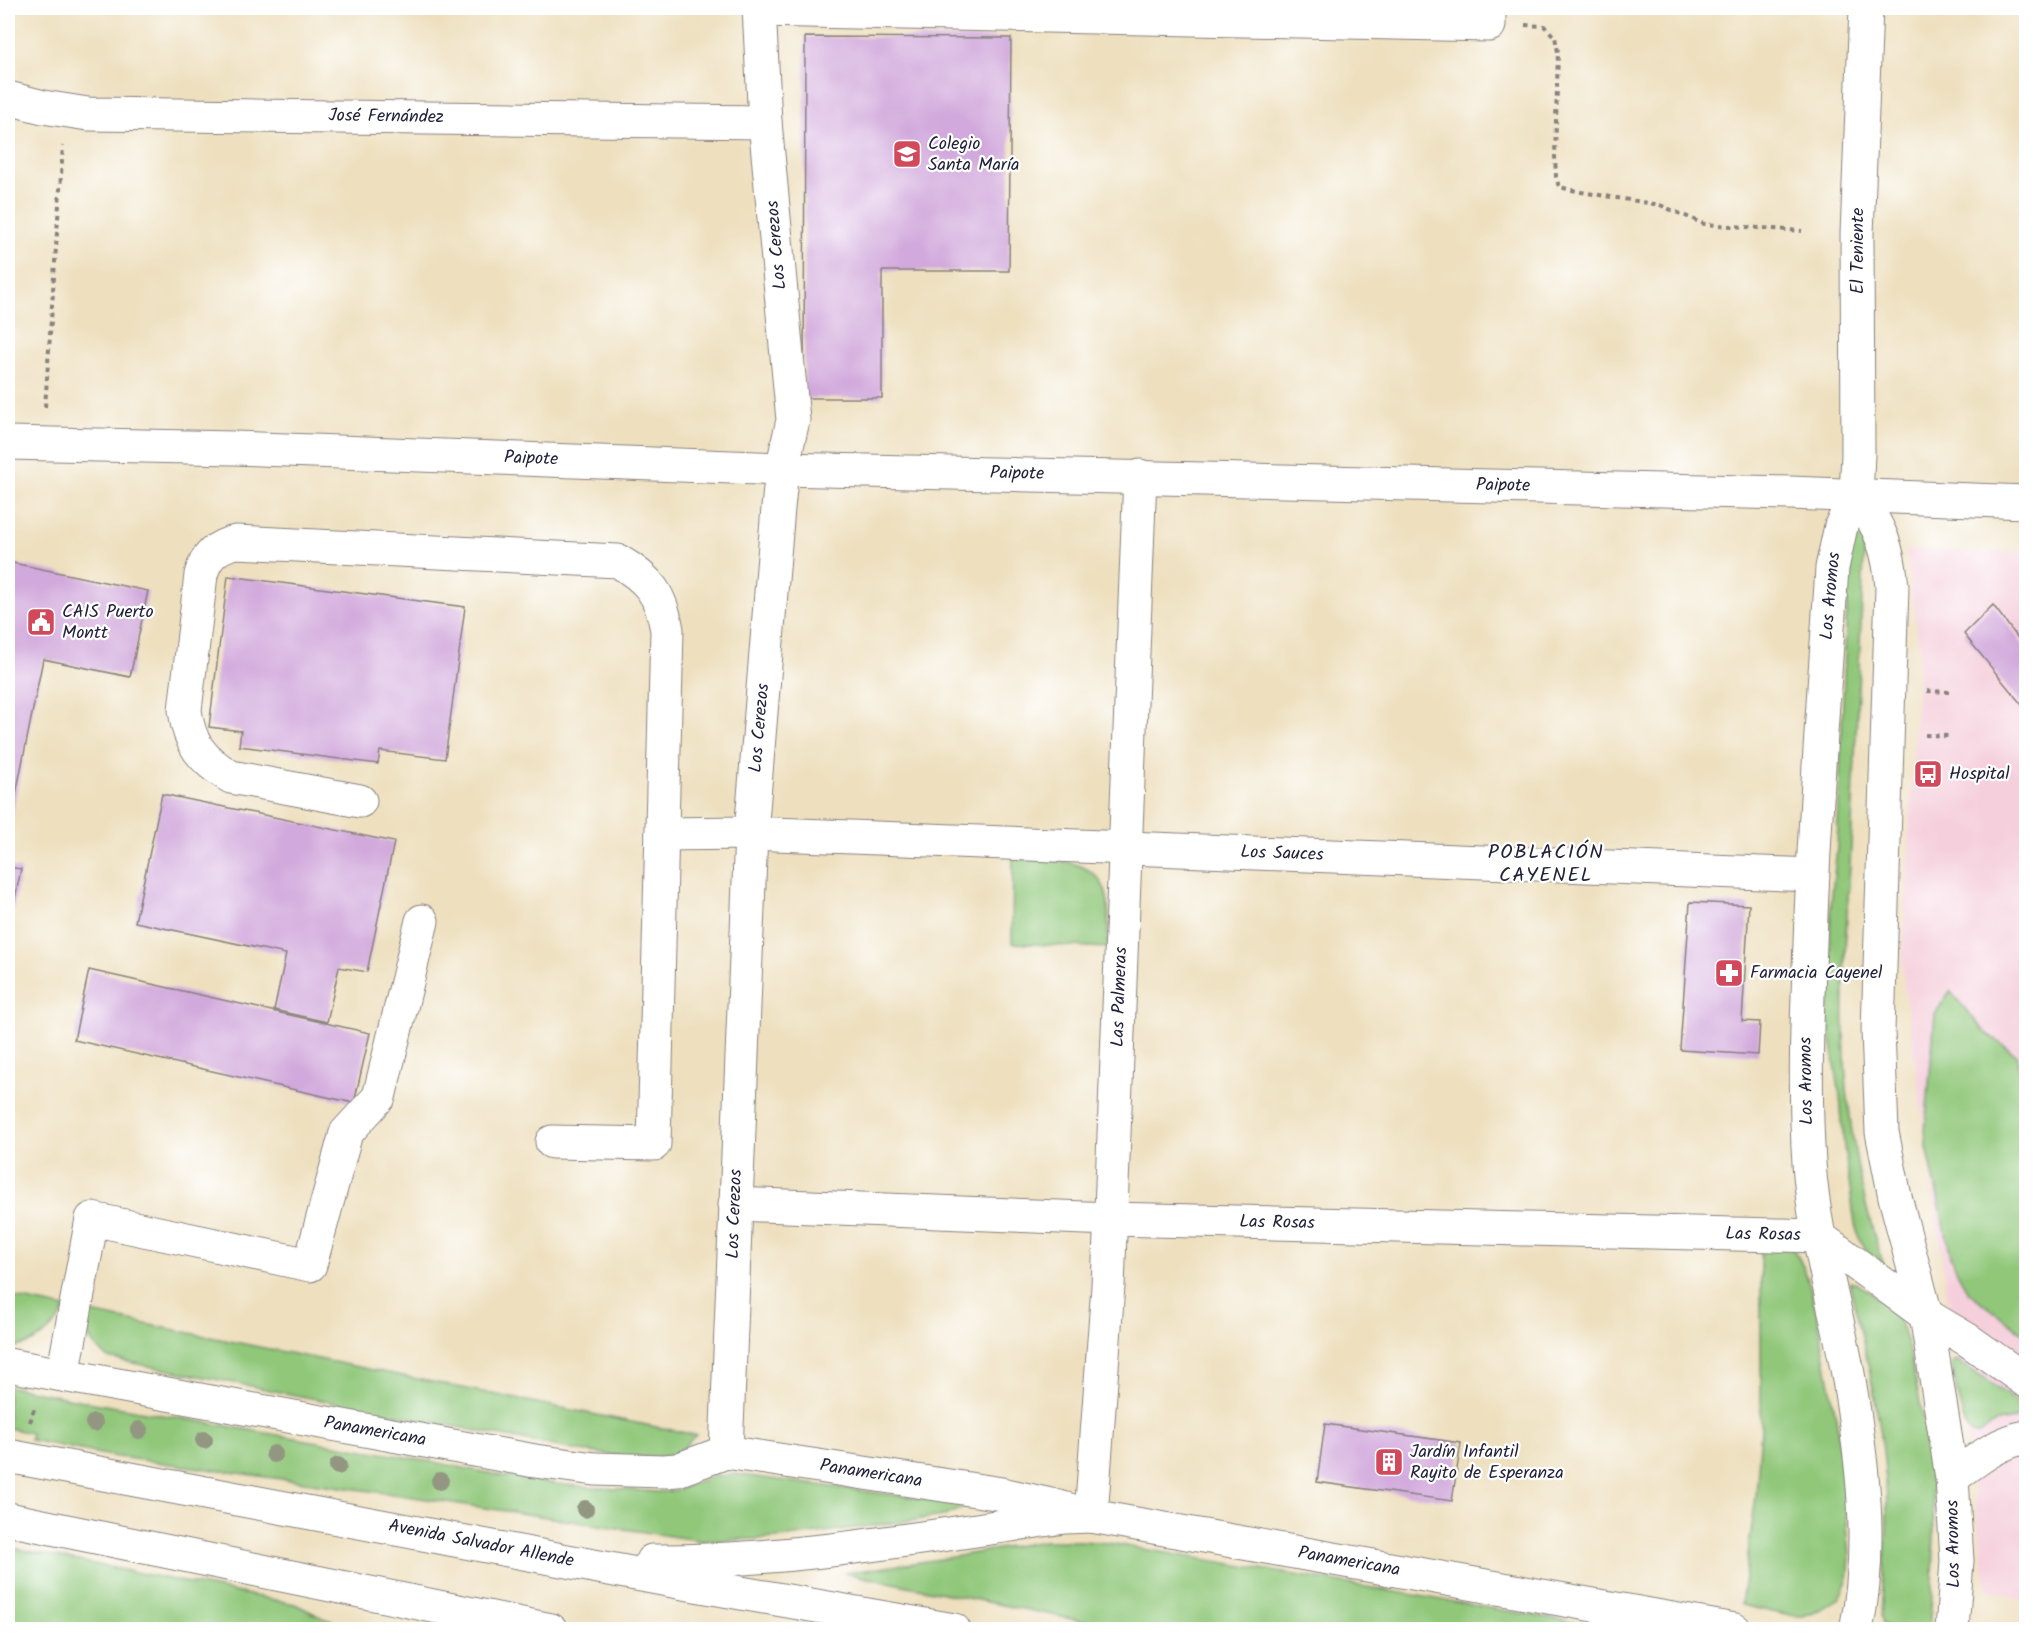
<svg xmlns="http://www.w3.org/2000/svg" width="2034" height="1637" font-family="Kalam,sans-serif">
  <rect width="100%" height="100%" fill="#fff"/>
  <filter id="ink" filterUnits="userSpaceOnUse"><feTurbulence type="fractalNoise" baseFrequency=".0167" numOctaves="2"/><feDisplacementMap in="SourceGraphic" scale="12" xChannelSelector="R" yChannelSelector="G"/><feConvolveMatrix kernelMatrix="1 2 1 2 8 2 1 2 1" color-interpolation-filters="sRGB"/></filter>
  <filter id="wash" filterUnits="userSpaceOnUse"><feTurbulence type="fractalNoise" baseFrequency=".008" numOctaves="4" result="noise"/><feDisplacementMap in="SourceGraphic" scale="24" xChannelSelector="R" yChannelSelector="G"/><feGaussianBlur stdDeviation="1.35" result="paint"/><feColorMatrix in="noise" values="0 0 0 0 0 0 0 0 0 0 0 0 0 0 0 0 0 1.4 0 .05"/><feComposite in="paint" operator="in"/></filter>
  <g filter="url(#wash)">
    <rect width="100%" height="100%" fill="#eee0bf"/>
    <path fill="#f5cfdb" d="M1906 550 2026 553V1602L1987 1588 1902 967 1919 651Z"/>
    <g fill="#90c779" stroke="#59745a" stroke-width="1.5">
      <path d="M1856 520 1865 530C1860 628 1857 727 1852 826 1849 895 1842 965 1844 1035 1846 1111 1858 1190 1883 1263L1872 1259 1859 1238 1855 1224 1844 1146 1840 1096 1828 1020 1831 903 1837 848 1850 531Z"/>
      <path d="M1013 858C1047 860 1098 855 1107 897 1110 914 1108 932 1107 948L1012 943Z"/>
      <path d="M1950 991 1986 1033 2017 1055 2026 1116V1335L1968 1292 1957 1272 1951 1256 1927 1147 1925 1131 1935 1014Z"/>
      <path d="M1761 1243 1790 1244 1803 1265 1810 1287 1818 1318 1837 1424 1847 1524 1850 1556 1848 1581 1838 1599 1821 1609 1803 1616 1786 1615 1741 1605 1756 1496 1761 1430Z"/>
      <path d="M1850 1281C1866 1286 1894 1310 1901 1325 1903 1330 1904 1335 1906 1339 1915 1379 1925 1420 1929 1461 1936 1517 1935 1573 1929 1629L1899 1630 1883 1624 1881 1616C1883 1584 1886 1552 1887 1520 1888 1443 1868 1360 1850 1286Z"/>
      <path d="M8 1296 66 1308C55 1330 33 1347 8 1348Z"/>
      <path d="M86 1312 696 1435C689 1441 682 1450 674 1454 652 1462 603 1453 579 1451L108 1358C90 1343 85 1336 86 1312Z"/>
      <path d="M1953 1361H1957L1985 1379 2026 1409V1417L1997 1422 1979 1434H1971C1961 1424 1955 1380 1952 1364Z"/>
      <path d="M8 1386 99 1404 434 1462 503 1476 564 1485 658 1492 675 1491 710 1477 734 1474 970 1505 944 1516 780 1538 703 1541 393 1494 111 1456 30 1440 31 1433 8 1428Z"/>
      <path d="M1044 1541H1081L1108 1543 1614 1629H1121L844 1573 941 1559Z"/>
      <path d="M8 1547 295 1604 323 1618 359 1629H8Z"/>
    </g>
    <g id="blocks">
      <g fill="#d1a9dc">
        <path d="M805 37 1011 38 1009 271H882V398H804Z"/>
        <path d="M8 562 148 591 130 677 43 659 9 829Z"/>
        <path d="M228 576 465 607 445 759 380 751 378 764 239 746 241 731 209 727Z"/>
        <path d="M1993 605 2026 649V710L1964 634Z"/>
        <path d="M162 794 394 842 367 972 339 967 327 1022 274 1010 286 954 135 922Z"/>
        <path d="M8 867 21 869 13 908 8 907Z"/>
        <path d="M1690 902 1749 905 1742 1021 1760 1022 1758 1055 1680 1050Z"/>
        <path d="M89 970 370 1033 354 1103 74 1040Z"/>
        <path d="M1325 1424 1461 1443 1452 1501 1317 1482Z"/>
      </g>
    </g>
  </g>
  <g filter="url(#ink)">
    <use href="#blocks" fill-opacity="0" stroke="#88817d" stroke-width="1.5"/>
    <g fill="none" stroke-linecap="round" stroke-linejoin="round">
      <g stroke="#88817d" stroke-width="35">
        <g id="minor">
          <path d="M759 10 1489 25V8"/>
          <path d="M8 98 43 107 88 114 765 122"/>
          <path d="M8 443 234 448 782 469 1790 493 2026 502"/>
          <path d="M360 801 231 777C202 760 189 744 185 710L201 575C206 556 216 546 236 542L618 561C649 579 661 594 667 630L654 1144 552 1142"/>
          <path d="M662 834 751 833 1812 875"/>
          <path d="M735 1204 1111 1219 1818 1236 1926 1315 1968 1340 2026 1381"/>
          <path d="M8 1365 535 1461 595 1469 664 1471 677 1470 726 1452 1002 1494 1051 1505 1091 1516 1735 1630"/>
          <path d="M63 1375 92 1219 310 1265 346 1133 379 1097 422 921"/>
          <path d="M726 1452 751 833 778 508 782 469 793 420 765 122 759 8"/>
          <path d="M1952 1478C1975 1461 1998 1442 2026 1437"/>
          <path d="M1091 1516 1108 1286 1140 476"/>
        </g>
      </g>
      <g stroke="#88817d" stroke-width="35">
        <g id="major">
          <path d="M1856 496C1880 524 1889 550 1892 587L1878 1031 1882 1132 1895 1197 1926 1315 1952 1478 1957 1561 1952 1630"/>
          <path d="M1856 1630C1874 1546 1862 1457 1848 1374 1835 1303 1814 1235 1809 1163 1804 1090 1807 1016 1810 943 1814 818 1824 693 1832 568L1841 526 1856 496 1858 454 1857 234 1866 8"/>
        </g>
      </g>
      <g stroke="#88817d" stroke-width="35">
        <g id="highway">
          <path d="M8 1456 684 1583 954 1630"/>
          <path d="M8 1519 551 1630"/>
          <path d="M652 1561C791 1562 928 1536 1065 1517L1091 1516"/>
        </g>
      </g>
      <g stroke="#88817d" stroke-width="4" stroke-dasharray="4.5 4.5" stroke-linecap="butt">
        <path d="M1525 25 1544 26 1555 37 1558 52 1555 156 1556 177 1559 187 1581 192 1660 205 1704 224 1802 231"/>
        <path d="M45 407 63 146"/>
        <path d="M1927 691 1949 692"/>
        <path d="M1925 735 1949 736"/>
        <path d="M30 1422 35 1406"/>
      </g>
      <use href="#minor" stroke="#fff" stroke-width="33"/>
      <use href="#major" stroke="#fff" stroke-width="33"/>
      <use href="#highway" stroke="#fff" stroke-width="33"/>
    </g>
    <g fill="#939782">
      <circle cx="94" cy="1423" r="9"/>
      <circle cx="139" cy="1430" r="9"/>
      <circle cx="204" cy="1440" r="9"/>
      <circle cx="274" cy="1454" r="9"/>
      <circle cx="338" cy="1466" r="9"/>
      <circle cx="440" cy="1481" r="9"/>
      <circle cx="585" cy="1509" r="9"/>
    </g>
  </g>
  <defs>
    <g id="school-square" transform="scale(1.5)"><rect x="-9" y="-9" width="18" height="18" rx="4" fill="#d1495b" stroke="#fff"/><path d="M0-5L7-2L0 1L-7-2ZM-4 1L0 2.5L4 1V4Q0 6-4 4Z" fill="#fff"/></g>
    <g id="civic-square" transform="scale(1.5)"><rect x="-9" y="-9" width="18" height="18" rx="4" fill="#d1495b" stroke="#fff"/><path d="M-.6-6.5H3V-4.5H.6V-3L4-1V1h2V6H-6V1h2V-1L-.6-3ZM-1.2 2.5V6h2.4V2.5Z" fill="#fff"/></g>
    <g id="bus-square" transform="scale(1.5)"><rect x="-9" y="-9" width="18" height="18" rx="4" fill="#d1495b" stroke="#fff"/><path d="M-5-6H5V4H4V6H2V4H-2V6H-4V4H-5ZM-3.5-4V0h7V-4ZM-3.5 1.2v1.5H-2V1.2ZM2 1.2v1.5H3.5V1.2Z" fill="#fff"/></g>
    <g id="pharmacy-square" transform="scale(1.5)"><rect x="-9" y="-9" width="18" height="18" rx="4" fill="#d1495b" stroke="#fff"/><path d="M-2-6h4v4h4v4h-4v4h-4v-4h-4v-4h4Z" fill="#fff"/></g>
    <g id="building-square" transform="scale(1.5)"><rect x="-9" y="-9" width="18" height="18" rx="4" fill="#d1495b" stroke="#fff"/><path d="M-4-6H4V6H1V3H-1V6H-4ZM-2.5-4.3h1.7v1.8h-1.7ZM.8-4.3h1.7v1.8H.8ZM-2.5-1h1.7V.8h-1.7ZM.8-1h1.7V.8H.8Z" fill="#fff"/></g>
  </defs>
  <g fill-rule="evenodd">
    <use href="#school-square" x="907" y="154"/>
    <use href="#civic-square" x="41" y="622"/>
    <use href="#bus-square" x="1928" y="774"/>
    <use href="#pharmacy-square" x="1729" y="973"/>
    <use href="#building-square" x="1389" y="1462"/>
  </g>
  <g text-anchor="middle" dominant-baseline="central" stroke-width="4.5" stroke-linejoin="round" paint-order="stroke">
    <g font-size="18" fill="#22223b" stroke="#fff">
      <text transform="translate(386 117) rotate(1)">José Fernández</text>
      <text transform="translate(777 245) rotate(-95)">Los Cerezos</text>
      <text transform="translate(1858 251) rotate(-90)">El Teniente</text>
      <text transform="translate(531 459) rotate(2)">Paipote</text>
      <text transform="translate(1017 474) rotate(1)">Paipote</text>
      <text transform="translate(1503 486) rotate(1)">Paipote</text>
      <text transform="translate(1831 596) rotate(-85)">Los Aromos</text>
      <text transform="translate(760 728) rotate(-85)">Los Cerezos</text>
      <text transform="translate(1282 854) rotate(2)">Los Sauces</text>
      <text transform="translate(1120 997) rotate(-88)">Las Palmeras</text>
      <text transform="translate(1807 1081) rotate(-91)">Los Aromos</text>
      <text transform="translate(735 1214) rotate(-88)">Los Cerezos</text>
      <text transform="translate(1277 1223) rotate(1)">Las Rosas</text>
      <text transform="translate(1763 1235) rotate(1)">Las Rosas</text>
      <text transform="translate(375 1432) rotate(10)">Panamericana</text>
      <text transform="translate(871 1474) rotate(9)">Panamericana</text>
      <text transform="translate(481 1544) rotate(11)">Avenida Salvador Allende</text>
      <text transform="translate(1954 1544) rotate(-91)">Los Aromos</text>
      <text transform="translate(1349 1562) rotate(10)">Panamericana</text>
    </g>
    <g font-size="18" fill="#22223b" stroke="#fff" text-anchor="start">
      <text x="928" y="144">Colegio<tspan x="928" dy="21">Santa María</tspan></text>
      <text x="62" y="612">CAIS Puerto<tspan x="62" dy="21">Montt</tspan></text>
      <text x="1949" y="774">Hospital</text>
      <text x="1750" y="973">Farmacia Cayenel</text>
      <text x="1410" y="1452">Jardín Infantil<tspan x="1410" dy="21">Rayito de Esperanza</tspan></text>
    </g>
    <g font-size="20" letter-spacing="1.5" fill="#22223b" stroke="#fff">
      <text x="1546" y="853">POBLACIÓN<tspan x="1546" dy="23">CAYENEL</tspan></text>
    </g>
  </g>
  <rect width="2034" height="1637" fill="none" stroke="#fff" stroke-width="30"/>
</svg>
